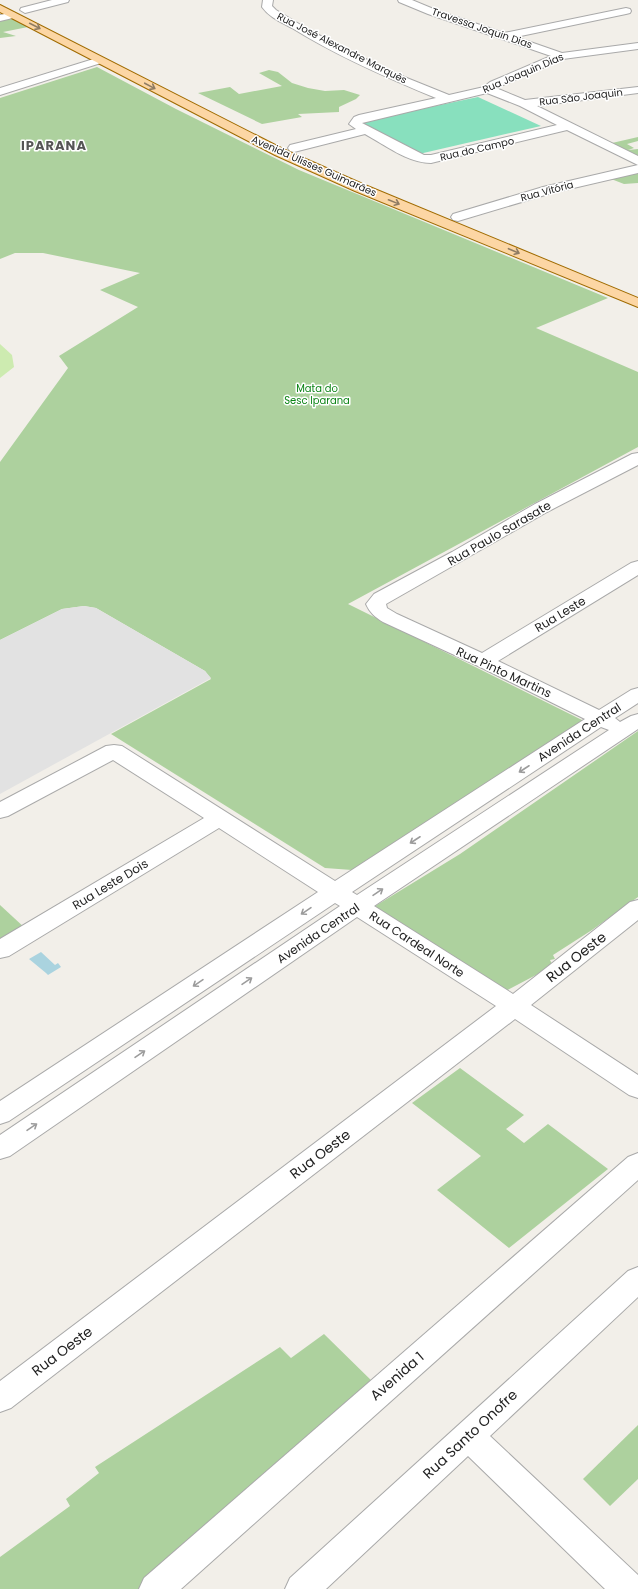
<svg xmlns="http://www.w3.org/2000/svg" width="638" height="1589" font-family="Poppins,sans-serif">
  <rect width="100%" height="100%" fill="#f2efe9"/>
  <path fill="#cdebb0" d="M0 344 12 355 14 367 0 378Z"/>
  <g fill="#add19e">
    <path d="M9 18 33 26 3 32 16 36 0 38V21Z"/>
    <path d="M97 67 176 109 299 170 608 298 536 328 638 372V447L348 604 586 722 352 870 325 868 111 734 211 679 205 671 96 608 84 606 62 609 0 640V462L68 368 59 356 138 307 100 290 140 273 43 253H15L0 259V98Z"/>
    <path d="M269 70 278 72 292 83 308 88 325 91 344 90 360 95 356 99 339 107V112L298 114 302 117 262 124 198 93 230 87 239 94 282 86 259 73Z"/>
    <path d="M638 137V141L627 144 634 148 628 150 638 149V160L612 143Z"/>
    <path d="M617 173 638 174V183L624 184 606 177Z"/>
    <path d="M638 731V897L592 930 553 955 555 959 550 960 553 966 502 993 372 908 460 854Z"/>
    <path d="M0 905 26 929 0 942Z"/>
    <path d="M460 1068 524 1115 506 1129 524 1143 548 1124 608 1169 509 1248 437 1190 481 1156 412 1103Z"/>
    <path d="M324 1334 377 1386 144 1589H0V1557L70 1506 66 1499 99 1473 95 1467 280 1347 291 1358Z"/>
    <path d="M638 1425V1479L610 1506 583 1479Z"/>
  </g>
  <path fill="#88e0be" d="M478 97 541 126 419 154 359 122Z"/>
  <path fill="#e2e2e2" d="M84 606 96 608 205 671 211 678 0 794V640L62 609Z"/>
  <path fill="#aad3df" d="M41 952 55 965 58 963 61 967 48 975 46 973 29 959Z"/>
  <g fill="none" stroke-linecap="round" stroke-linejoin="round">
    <g stroke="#a9a9a9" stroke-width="2">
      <g id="street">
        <path d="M52 0H69L68 2 25 13 20 10 21 8Z"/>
        <path d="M263 0H273L272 6 276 10 309 30 387 70 449 95 484 87 490 82 551 56 428 14 399 2 398 0H412L436 10 504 33 626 8 630 9 631 11 630 13 626 14 516 37 562 53 638 43V49L563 59 496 88 525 100 638 87V93L537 106 638 156V165L567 130 431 163C408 163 385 145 365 134L294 152 290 151 288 148 290 145 356 129 349 124 354 117 359 115 436 98C387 78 337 56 292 28 281 22 269 17 262 7ZM487 93 520 106 557 125 431 155H424L362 123Z"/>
        <path d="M13 12 18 15 17 17 0 21V15Z"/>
        <path d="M100 57 106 60 104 62 0 95V88Z"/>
        <path d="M638 165V173L552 193 458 221 453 220 451 217 453 214 543 187Z"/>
        <path d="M638 453V465L547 512 386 604 387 608 397 614 482 653 631 563 638 561V575L498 661 599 710 631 690 638 688V703L615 718 620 722 631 716 638 714V729L374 906 513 994 630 902 638 900V920L531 1005 638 1075V1098L629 1095 515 1019 11 1408 0 1412V1381L496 1006 357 917 10 1156 0 1159V1135L340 906 335 903 9 1121 0 1124V1101L318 892 219 828 9 956 0 958V939L204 818 113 760 8 816 0 818V802L106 746 114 745 122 746 335 881 585 719 476 665 383 622C375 617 370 613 366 604L374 594 452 552 535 504 632 454ZM601 727 609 730 357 895 352 892Z"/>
        <path d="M638 1153V1180L181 1589H139L144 1578 628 1157Z"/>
        <path d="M638 1267V1297L490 1436 638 1575V1589H605L468 1456 326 1589H285L290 1578 628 1271Z"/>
      </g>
    </g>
    <g stroke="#a06b00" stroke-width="2">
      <path id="primary" d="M0 5 283 149 365 185 638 298V307L355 191 275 155 0 12Z"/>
    </g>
    <use href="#street" fill="#fff" fill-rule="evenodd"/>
    <use href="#primary" fill="#fcd6a4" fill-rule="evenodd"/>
  </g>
  <defs><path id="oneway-shaft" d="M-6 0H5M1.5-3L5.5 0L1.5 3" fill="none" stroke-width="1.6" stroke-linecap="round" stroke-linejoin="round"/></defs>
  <g stroke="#8f7c63">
    <use href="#oneway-shaft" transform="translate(35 26) rotate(27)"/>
    <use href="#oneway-shaft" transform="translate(150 86) rotate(28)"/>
    <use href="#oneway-shaft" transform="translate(394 202) rotate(22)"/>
    <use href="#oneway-shaft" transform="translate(514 251) rotate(23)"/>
  </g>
  <g stroke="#9c9c9c">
    <use href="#oneway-shaft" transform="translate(524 769) rotate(147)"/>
    <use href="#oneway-shaft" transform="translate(415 840) rotate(147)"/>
    <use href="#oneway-shaft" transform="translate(378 892) rotate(-34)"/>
    <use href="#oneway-shaft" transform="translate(306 911) rotate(146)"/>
    <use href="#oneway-shaft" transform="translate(247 981) rotate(-34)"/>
    <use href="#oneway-shaft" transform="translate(198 983) rotate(146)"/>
    <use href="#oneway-shaft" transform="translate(140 1054) rotate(-34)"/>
    <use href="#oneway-shaft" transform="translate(32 1127) rotate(-34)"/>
  </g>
  <g text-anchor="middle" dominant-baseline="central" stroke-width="3" stroke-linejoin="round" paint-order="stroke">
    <g font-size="10" fill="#222" stroke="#fff">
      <text transform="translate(482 28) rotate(19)">Travessa Joquin Dias</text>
      <text transform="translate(342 48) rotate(27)">Rua José Alexandre Marquês</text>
      <text transform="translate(523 73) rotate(-23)">Rua Joaquin Dias</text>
      <text transform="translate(581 97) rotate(-7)">Rua São Joaquin</text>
      <text transform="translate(477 149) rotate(-13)">Rua do Campo</text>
      <text transform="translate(314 166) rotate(24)">Avenida Ulisses Guimarães</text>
      <text transform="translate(547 191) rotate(-15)">Rua Vitória</text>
    </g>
    <g font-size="10" fill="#0c8416" stroke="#fff">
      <text x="317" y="388">Mata do<tspan x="317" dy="12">Sesc Iparana</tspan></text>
    </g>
    <g font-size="12" fill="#222" stroke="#fff">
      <text transform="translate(499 533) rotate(-30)">Rua Paulo Sarasate</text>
      <text transform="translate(560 614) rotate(-31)">Rua Leste</text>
      <text transform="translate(504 672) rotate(25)">Rua Pinto Martins</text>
      <text transform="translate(579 732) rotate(-33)">Avenida Central</text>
      <text transform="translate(110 884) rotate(-31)">Rua Leste Dois</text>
      <text transform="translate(318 933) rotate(-34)">Avenida Central</text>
      <text transform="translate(417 944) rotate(33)">Rua Cardeal Norte</text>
    </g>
    <g font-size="13" font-weight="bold" letter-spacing="1" fill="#555" stroke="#fff">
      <text x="54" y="145">IPARANA</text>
    </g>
    <g font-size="14" fill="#222" stroke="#fff">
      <text transform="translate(576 957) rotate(-38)">Rua Oeste</text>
      <text transform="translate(320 1154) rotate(-37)">Rua Oeste</text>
      <text transform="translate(62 1351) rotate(-37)">Rua Oeste</text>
      <text transform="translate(397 1376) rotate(-41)">Avenida 1</text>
      <text transform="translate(470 1434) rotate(-43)">Rua Santo Onofre</text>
    </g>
  </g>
</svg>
